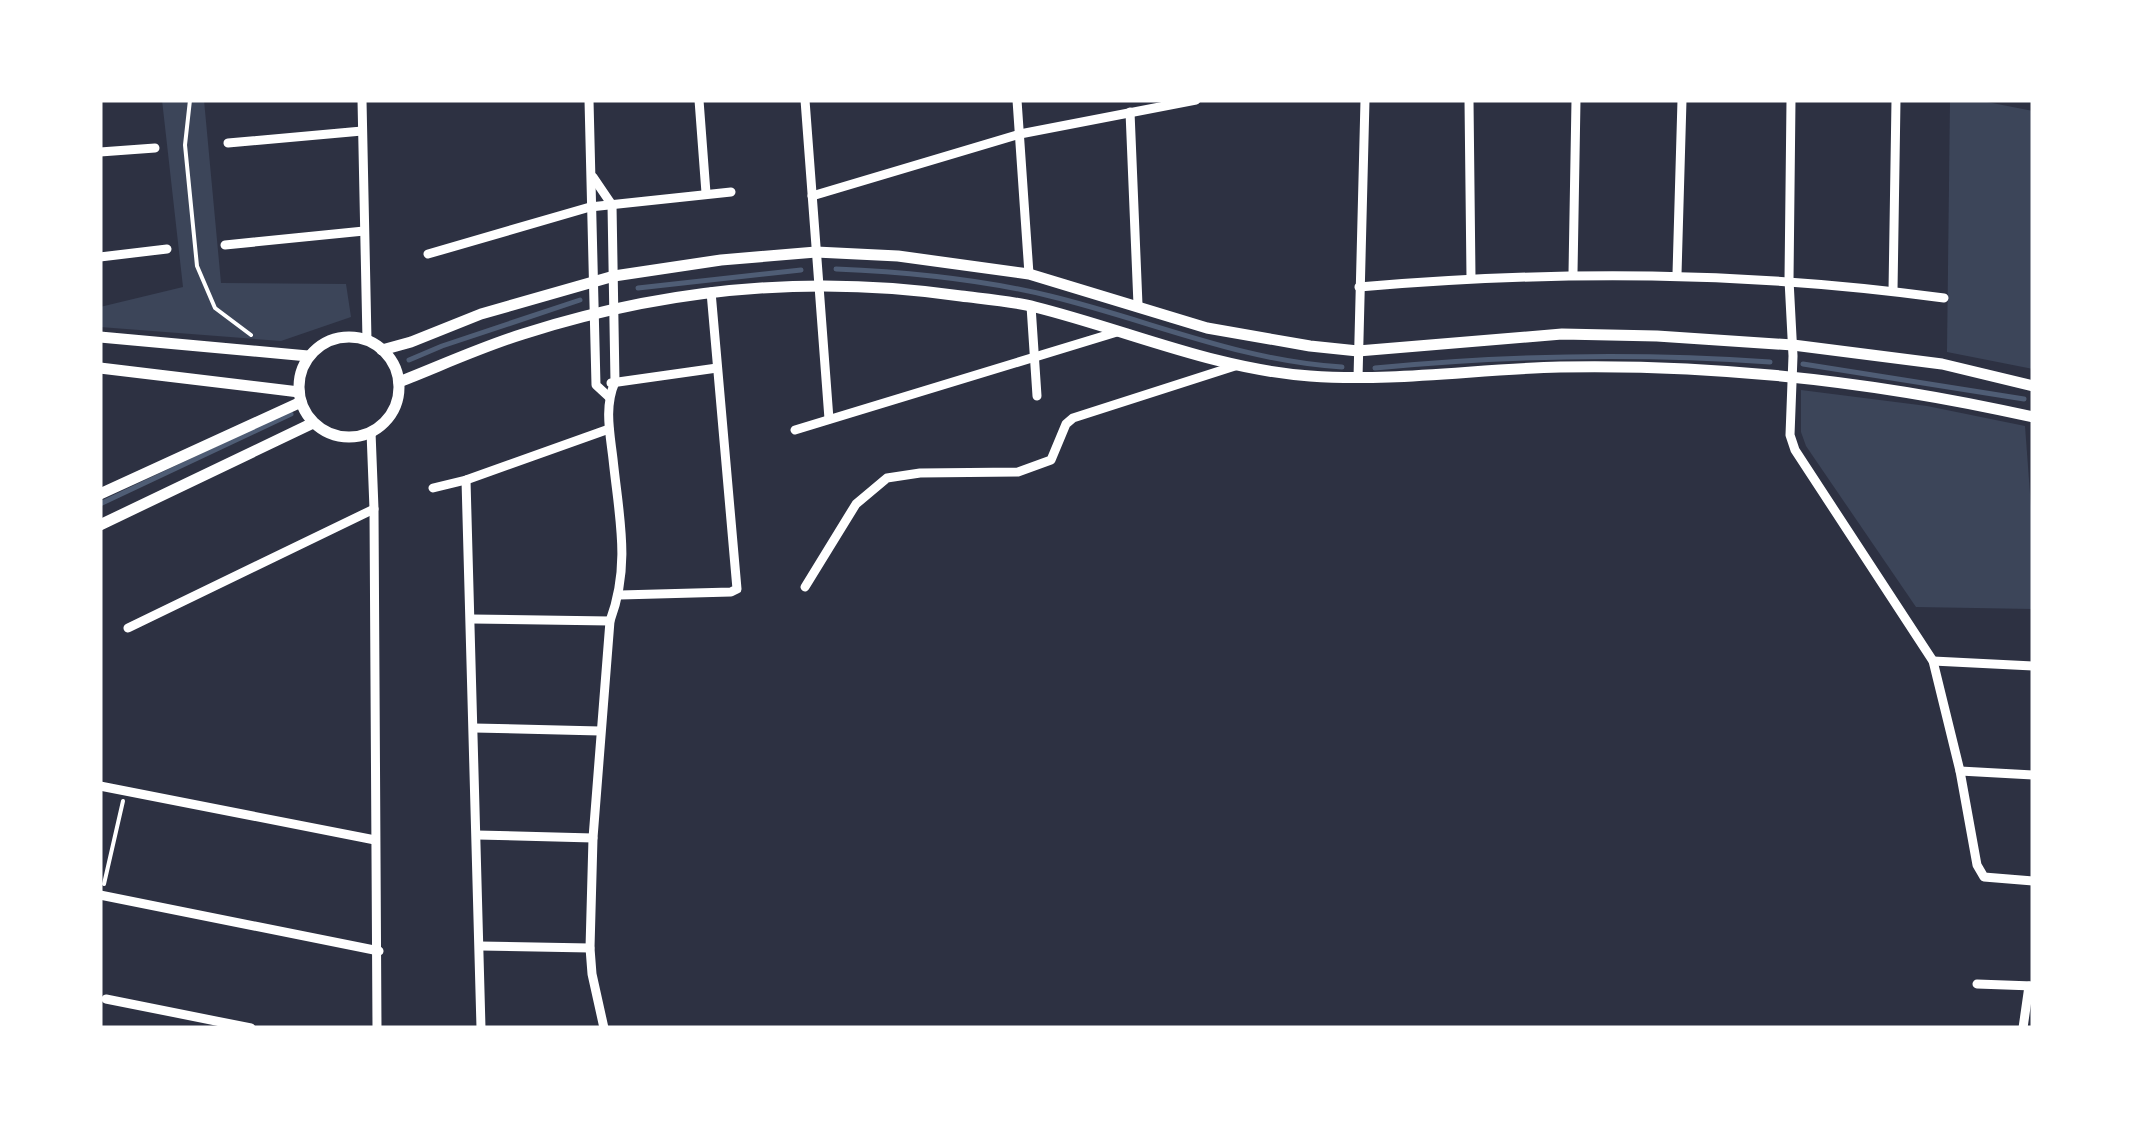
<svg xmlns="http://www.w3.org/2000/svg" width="2133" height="1128" font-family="'Open Sans',sans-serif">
  <rect width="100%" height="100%" fill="#2d3142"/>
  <g fill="#3c4559">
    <path d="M162 100H204L221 283 346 284 351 317 281 341 100 327V307L183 287Z"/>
    <path d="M1950 100H1977L2033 111V369L1947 352Z"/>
    <path d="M1801 390 1927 406 2025 426 2033 534V609L1916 607 1806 446 1801 432Z"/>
  </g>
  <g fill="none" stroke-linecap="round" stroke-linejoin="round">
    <g stroke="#4f5d75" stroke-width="5">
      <path d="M836 269C908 272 980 279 1050 296 1149 320 1240 361 1342 367"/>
      <path d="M638 288 801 270"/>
      <path d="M409 360 442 346 580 300"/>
      <path d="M1803 364 2024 399"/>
      <path d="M1375 368C1508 355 1638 353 1770 362"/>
      <path d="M100 504 291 414"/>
    </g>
    <g stroke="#fff" stroke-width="4">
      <path d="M190 100 185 145 197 266 215 308 251 335"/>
      <path d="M104 884 123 801"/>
    </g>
    <g stroke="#fff" stroke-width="9">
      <path d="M362 100 367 340"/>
      <path d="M589 100 596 385 609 397"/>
      <path d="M699 100 706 193"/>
      <path d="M805 100 829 419"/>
      <path d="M1017 100 1029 274"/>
      <path d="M1469 100 1471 278"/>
      <path d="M1791 100 1789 280 1793 356 1790 435 1795 450 1933 661 1960 771 1977 865 1984 877 2033 881"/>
      <path d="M1130 112 1138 305"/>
      <path d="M228 143 362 131"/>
      <path d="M100 152 155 148"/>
      <path d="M593 177 612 205 615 382C604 407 610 433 613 459 619 517 631 565 610 621L593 838 590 948 592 974 604 1028"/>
      <path d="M812 196 1020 134 1196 100"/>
      <path d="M225 245 364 231"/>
      <path d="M428 254 590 207 731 192"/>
      <path d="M100 257 167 249"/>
      <path d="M1573 273 1576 100"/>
      <path d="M1677 274 1682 100"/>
      <path d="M1359 287C1559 270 1745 271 1944 298"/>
      <path d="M1893 291 1896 100"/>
      <path d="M1031 306 1037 396"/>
      <path d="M1358 378 1365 100"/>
      <path d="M611 383 717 368"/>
      <path d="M795 430 1117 332"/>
      <path d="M371 432 374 509 377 1028"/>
      <path d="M466 480 481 1028"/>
      <path d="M433 488 466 480 609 429"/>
      <path d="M805 587 856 504 887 478 920 473 1018 472 1051 460 1066 424 1073 418 1235 366"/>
      <path d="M620 595 731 592 737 589 711 292"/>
      <path d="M472 619 610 621"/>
      <path d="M128 628 374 509"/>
      <path d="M1933 661 2033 666"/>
      <path d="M474 728 600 731"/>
      <path d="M1960 771 2033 775"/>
      <path d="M100 786 375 840"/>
      <path d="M477 835 593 838"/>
      <path d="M100 895 379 951"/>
      <path d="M480 946 590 948"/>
      <path d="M1977 984 2033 986"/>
      <path d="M106 999 251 1028"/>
      <path d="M2023 1028 2029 986"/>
    </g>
    <g stroke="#fff" stroke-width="11">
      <path d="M100 337 308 356"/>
      <circle cx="349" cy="387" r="50"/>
      <path d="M382 350 411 342 481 314 614 276 721 260 816 252 898 256 1029 274 1207 328 1310 346 1358 351 1562 334 1657 336 1793 345 1942 364 2033 386"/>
      <path d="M100 368 299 392"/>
      <path d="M399 382C440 366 481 347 523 334 667 288 811 274 961 296 985 299 1011 301 1035 307 1127 330 1214 369 1310 376 1393 382 1477 369 1560 367 1719 364 1878 382 2033 417"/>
      <path d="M100 494 301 402"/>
      <path d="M100 525 313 423"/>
    </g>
  </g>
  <rect width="2133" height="1128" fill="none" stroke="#ffffff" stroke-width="205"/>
</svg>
